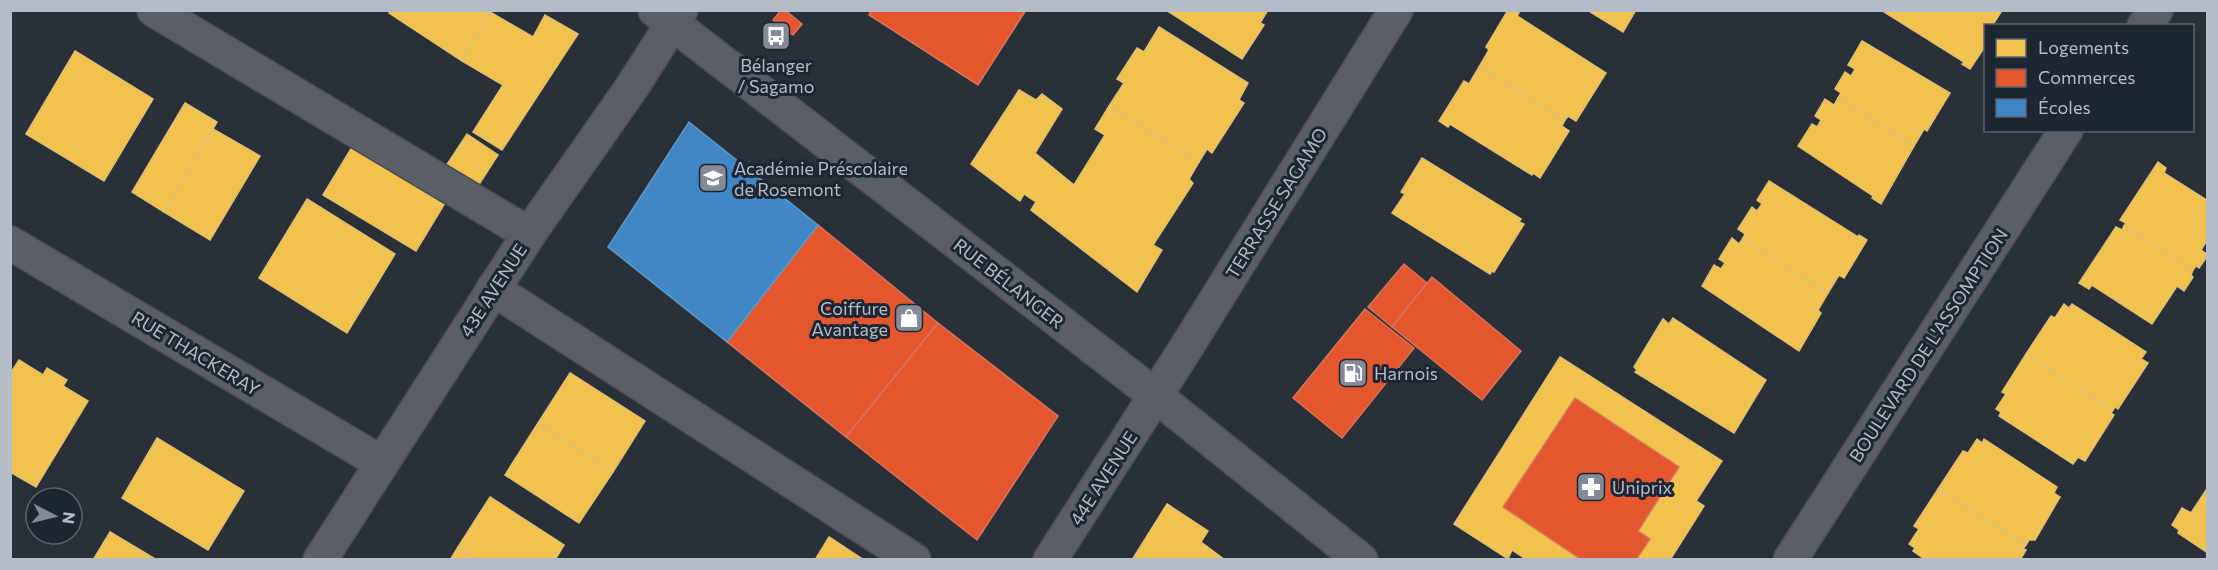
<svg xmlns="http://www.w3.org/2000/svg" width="2218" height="570" font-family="Commissioner,sans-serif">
  <rect width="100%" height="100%" fill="#2a3038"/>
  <g fill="#f2c14e" stroke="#dfc073" stroke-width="1.5">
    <path d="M391 10H488L490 12 462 61 389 13Z"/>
    <path d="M1166 10H1268L1260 23 1264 25 1242 59Z"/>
    <path d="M1508 10 1519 13 1517 16 1606 73 1576 121 1568 116 1565 120 1479 67 1489 50 1486 47Z"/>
    <path d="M1587 10H1636L1623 32Z"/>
    <path d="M1881 10H1998L2001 12 1992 26H1986V45L1970 69 1962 64 1964 62Z"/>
    <path d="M490 12 533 37 545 15 578 34 502 150 473 132 503 85 462 61Z"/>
    <path d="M1159 27 1248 83 1239 100 1244 103 1212 153 1207 149 1199 162 1109 106 1124 83 1117 79 1137 48 1144 52Z"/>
    <path d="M1862 41 1950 93 1927 131 1924 129 1914 146 1838 98 1841 93 1835 89 1845 72 1851 76 1855 69 1848 65Z"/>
    <path d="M75 51 153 99 104 181 26 134Z"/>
    <path d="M1479 67 1565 120 1562 126 1569 131 1540 178 1533 173 1532 175 1450 124 1448 127 1439 121 1464 81 1469 84Z"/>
    <path d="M1019 90 1036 100 1042 94 1062 109 1035 153 1074 185 1105 135 1095 129 1109 106 1199 162 1189 179 1193 183 1153 245 1162 250 1137 292 1031 210 1036 202 1024 194 1020 201 971 164Z"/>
    <path d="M1838 98 1914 146 1881 204 1872 198 1873 196 1798 146 1812 124 1817 127 1821 120 1815 116 1825 99 1834 105Z"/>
    <path d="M185 103 217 122 164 212 132 192Z"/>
    <path d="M213 129 260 156 210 240 164 212Z"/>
    <path d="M467 134 498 155 478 186 446 166Z"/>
    <path d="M352 147 445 203 416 251 323 195Z"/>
    <path d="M1422 158 1521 219 1519 222 1524 224 1494 272 1492 271 1490 274 1392 213 1405 194 1401 192Z"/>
    <path d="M2158 162 2166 168 2164 173 2208 201V239L2201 250 2208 255 2199 268 2196 266 2193 270 2124 226 2126 223 2120 220Z"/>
    <path d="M1769 181 1858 237 1859 235 1867 240 1844 278 1839 275 1828 293 1743 238 1745 234 1738 229 1752 207 1757 211 1762 204 1757 200Z"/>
    <path d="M307 199 395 254 347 333 259 278Z"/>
    <path d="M2124 226 2193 270 2191 275 2193 277 2184 291 2177 286 2152 324 2092 285 2089 289 2079 283 2116 227 2122 230Z"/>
    <path d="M1732 238 1739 244 1743 238 1828 293 1818 310 1821 313 1799 351 1702 286 1714 265 1721 269 1725 263 1719 259Z"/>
    <path d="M2064 304 2069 308 2072 304 2146 352 2141 359 2148 363 2118 409 2115 407 2113 410 2026 354 2051 316 2055 318Z"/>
    <path d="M1673 318 1766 380 1734 433 1635 372 1637 370 1634 367 1663 319 1669 324Z"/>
    <path d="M2026 354 2113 410 2111 413 2114 415 2085 461 2078 457 2073 464 1999 416 2001 412 1996 409 2006 394 2002 392Z"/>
    <path d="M1560 357 1722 461 1696 501 1704 506 1670 560H1527L1512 550 1508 559 1454 524Z"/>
    <path d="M19 360 43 375 47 368 67 380 63 386 88 401 36 487 10 472V374Z"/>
    <path d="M570 373 645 421 613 472 538 423Z"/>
    <path d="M538 423 613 472 579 523 505 475Z"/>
    <path d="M157 438 244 491 208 550 122 498Z"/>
    <path d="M1977 439 1982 443 1984 439 2057 487 2054 493 2060 497 2035 540H2029L2026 545 1938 489 1963 451 1968 453Z"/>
    <path d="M2208 487V553L2178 533 2179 530 2172 525 2182 508 2191 513Z"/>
    <path d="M1938 489 2026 545 2023 549 2026 550 2020 560H1926L1913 551 1915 548 1909 544 1919 529 1914 526Z"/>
    <path d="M490 497 564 545 555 560H477L458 547Z"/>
    <path d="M1167 504 1208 531 1201 542 1225 560H1132Z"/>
    <path d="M110 532 157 560H93Z"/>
    <path d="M829 537 864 560H815Z"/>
    <path d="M458 547 477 560H450Z"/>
  </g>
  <g fill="#e4572e" stroke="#d6755c" stroke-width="1.5">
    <path d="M781 10H785L802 24 793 35 773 20Z"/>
    <path d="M871 10H1026L978 85 869 15Z"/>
    <path d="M818 225 938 323 846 437 727 342Z"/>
    <path d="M1404 264 1427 283 1392 327 1368 307Z"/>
    <path d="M1432 277 1521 351 1482 400 1392 327Z"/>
    <path d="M1365 309 1414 348 1342 438 1293 398Z"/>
    <path d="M938 323 1058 416 977 540 846 437Z"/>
    <path d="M1575 398 1679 467 1638 531 1650 539 1636 560H1582L1503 507Z"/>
  </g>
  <path fill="#3f88c5" stroke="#6298c6" stroke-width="1.5" d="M689 122 818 225 727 342 608 247Z"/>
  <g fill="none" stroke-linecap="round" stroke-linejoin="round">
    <g stroke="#484c53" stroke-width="36">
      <g id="minor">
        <path d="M154 10 529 234"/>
        <path d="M655 10 1156 396 1361 560"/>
        <path d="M2144 26 2156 10"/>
        <path d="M10 243 382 463"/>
        <path d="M493 289 914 560"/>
        <path d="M320 560 529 234 632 87 681 10"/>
        <path d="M1050 560 1186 348 1396 10"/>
        <path d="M1790 560 2066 130"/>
      </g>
    </g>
    <use href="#minor" stroke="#5a5e66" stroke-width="33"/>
  </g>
  <defs>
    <g id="bus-square" transform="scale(1.5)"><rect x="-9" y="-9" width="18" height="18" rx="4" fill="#848b96" stroke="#1d2633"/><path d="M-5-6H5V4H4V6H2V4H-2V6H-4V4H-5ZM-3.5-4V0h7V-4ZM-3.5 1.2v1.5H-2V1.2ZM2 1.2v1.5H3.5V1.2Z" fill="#fff"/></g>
    <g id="school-square" transform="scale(1.5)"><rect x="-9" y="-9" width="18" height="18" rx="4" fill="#848b96" stroke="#1d2633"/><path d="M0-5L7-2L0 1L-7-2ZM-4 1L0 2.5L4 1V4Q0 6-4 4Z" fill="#fff"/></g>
    <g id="shop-square" transform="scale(1.5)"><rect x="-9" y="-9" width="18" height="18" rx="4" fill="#848b96" stroke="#1d2633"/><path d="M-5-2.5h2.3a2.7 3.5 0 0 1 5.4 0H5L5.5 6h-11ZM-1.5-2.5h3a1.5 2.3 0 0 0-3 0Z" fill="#fff"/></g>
    <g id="fuel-square" transform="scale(1.5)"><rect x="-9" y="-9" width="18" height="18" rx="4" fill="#848b96" stroke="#1d2633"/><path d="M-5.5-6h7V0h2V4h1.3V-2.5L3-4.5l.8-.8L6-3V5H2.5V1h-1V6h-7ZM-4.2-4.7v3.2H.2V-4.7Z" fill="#fff"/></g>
    <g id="pharmacy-square" transform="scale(1.5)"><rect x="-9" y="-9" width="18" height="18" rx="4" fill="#848b96" stroke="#1d2633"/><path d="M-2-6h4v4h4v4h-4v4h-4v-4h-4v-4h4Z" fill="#fff"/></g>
  </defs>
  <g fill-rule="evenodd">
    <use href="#bus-square" x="776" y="36"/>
    <use href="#school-square" x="713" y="178"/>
    <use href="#shop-square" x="909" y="318"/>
    <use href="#fuel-square" x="1353" y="373"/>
    <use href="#pharmacy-square" x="1591" y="487"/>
  </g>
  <g text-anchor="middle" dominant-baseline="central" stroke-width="6" stroke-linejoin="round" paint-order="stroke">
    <g font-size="18" fill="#b4bcc9" stroke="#1d2633" text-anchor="start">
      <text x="776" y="65" text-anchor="middle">Bélanger<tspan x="776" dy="21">/ Sagamo</tspan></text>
      <text x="734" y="168">Académie Préscolaire<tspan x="734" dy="21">de Rosemont</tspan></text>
      <text x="888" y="308" text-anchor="end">Coiffure<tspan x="888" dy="21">Avantage</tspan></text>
      <text x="1374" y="373">Harnois</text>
      <text x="1612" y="487">Uniprix</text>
    </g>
    <g font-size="18" fill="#b4bcc9" stroke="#1d2633">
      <text transform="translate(1276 203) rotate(-58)">TERRASSE SAGAMO</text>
      <text transform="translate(1009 283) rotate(38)">RUE BÉLANGER</text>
      <text transform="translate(493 290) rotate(-57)">43E AVENUE</text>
      <text transform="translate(1928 345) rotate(-57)">BOULEVARD DE L'ASSOMPTION</text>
      <text transform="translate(196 353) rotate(31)">RUE THACKERAY</text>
      <text transform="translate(1103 478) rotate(-57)">44E AVENUE</text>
    </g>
  </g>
  <rect width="2218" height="570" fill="none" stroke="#b4bcc9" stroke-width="24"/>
  <rect x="1984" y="24" width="210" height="108" fill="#1d2633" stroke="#59626f" stroke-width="1.5"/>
  <rect x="1996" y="39" width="30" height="18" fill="#f2c14e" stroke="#59626f" stroke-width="1.5"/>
  <text x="2038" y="54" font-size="18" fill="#b4bcc9">Logements</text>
  <rect x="1996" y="69" width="30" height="18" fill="#e4572e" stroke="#59626f" stroke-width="1.5"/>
  <text x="2038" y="84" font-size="18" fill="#b4bcc9">Commerces</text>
  <rect x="1996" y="99" width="30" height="18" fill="#3f88c5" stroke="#59626f" stroke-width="1.5"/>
  <text x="2038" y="114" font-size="18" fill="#b4bcc9">Écoles</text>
  <g transform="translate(54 516) rotate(97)"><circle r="28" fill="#1d2633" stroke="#59626f" stroke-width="1.5"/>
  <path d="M0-4.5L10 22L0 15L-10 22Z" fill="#848b96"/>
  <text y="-9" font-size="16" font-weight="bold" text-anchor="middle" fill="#b4bcc9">N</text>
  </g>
</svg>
